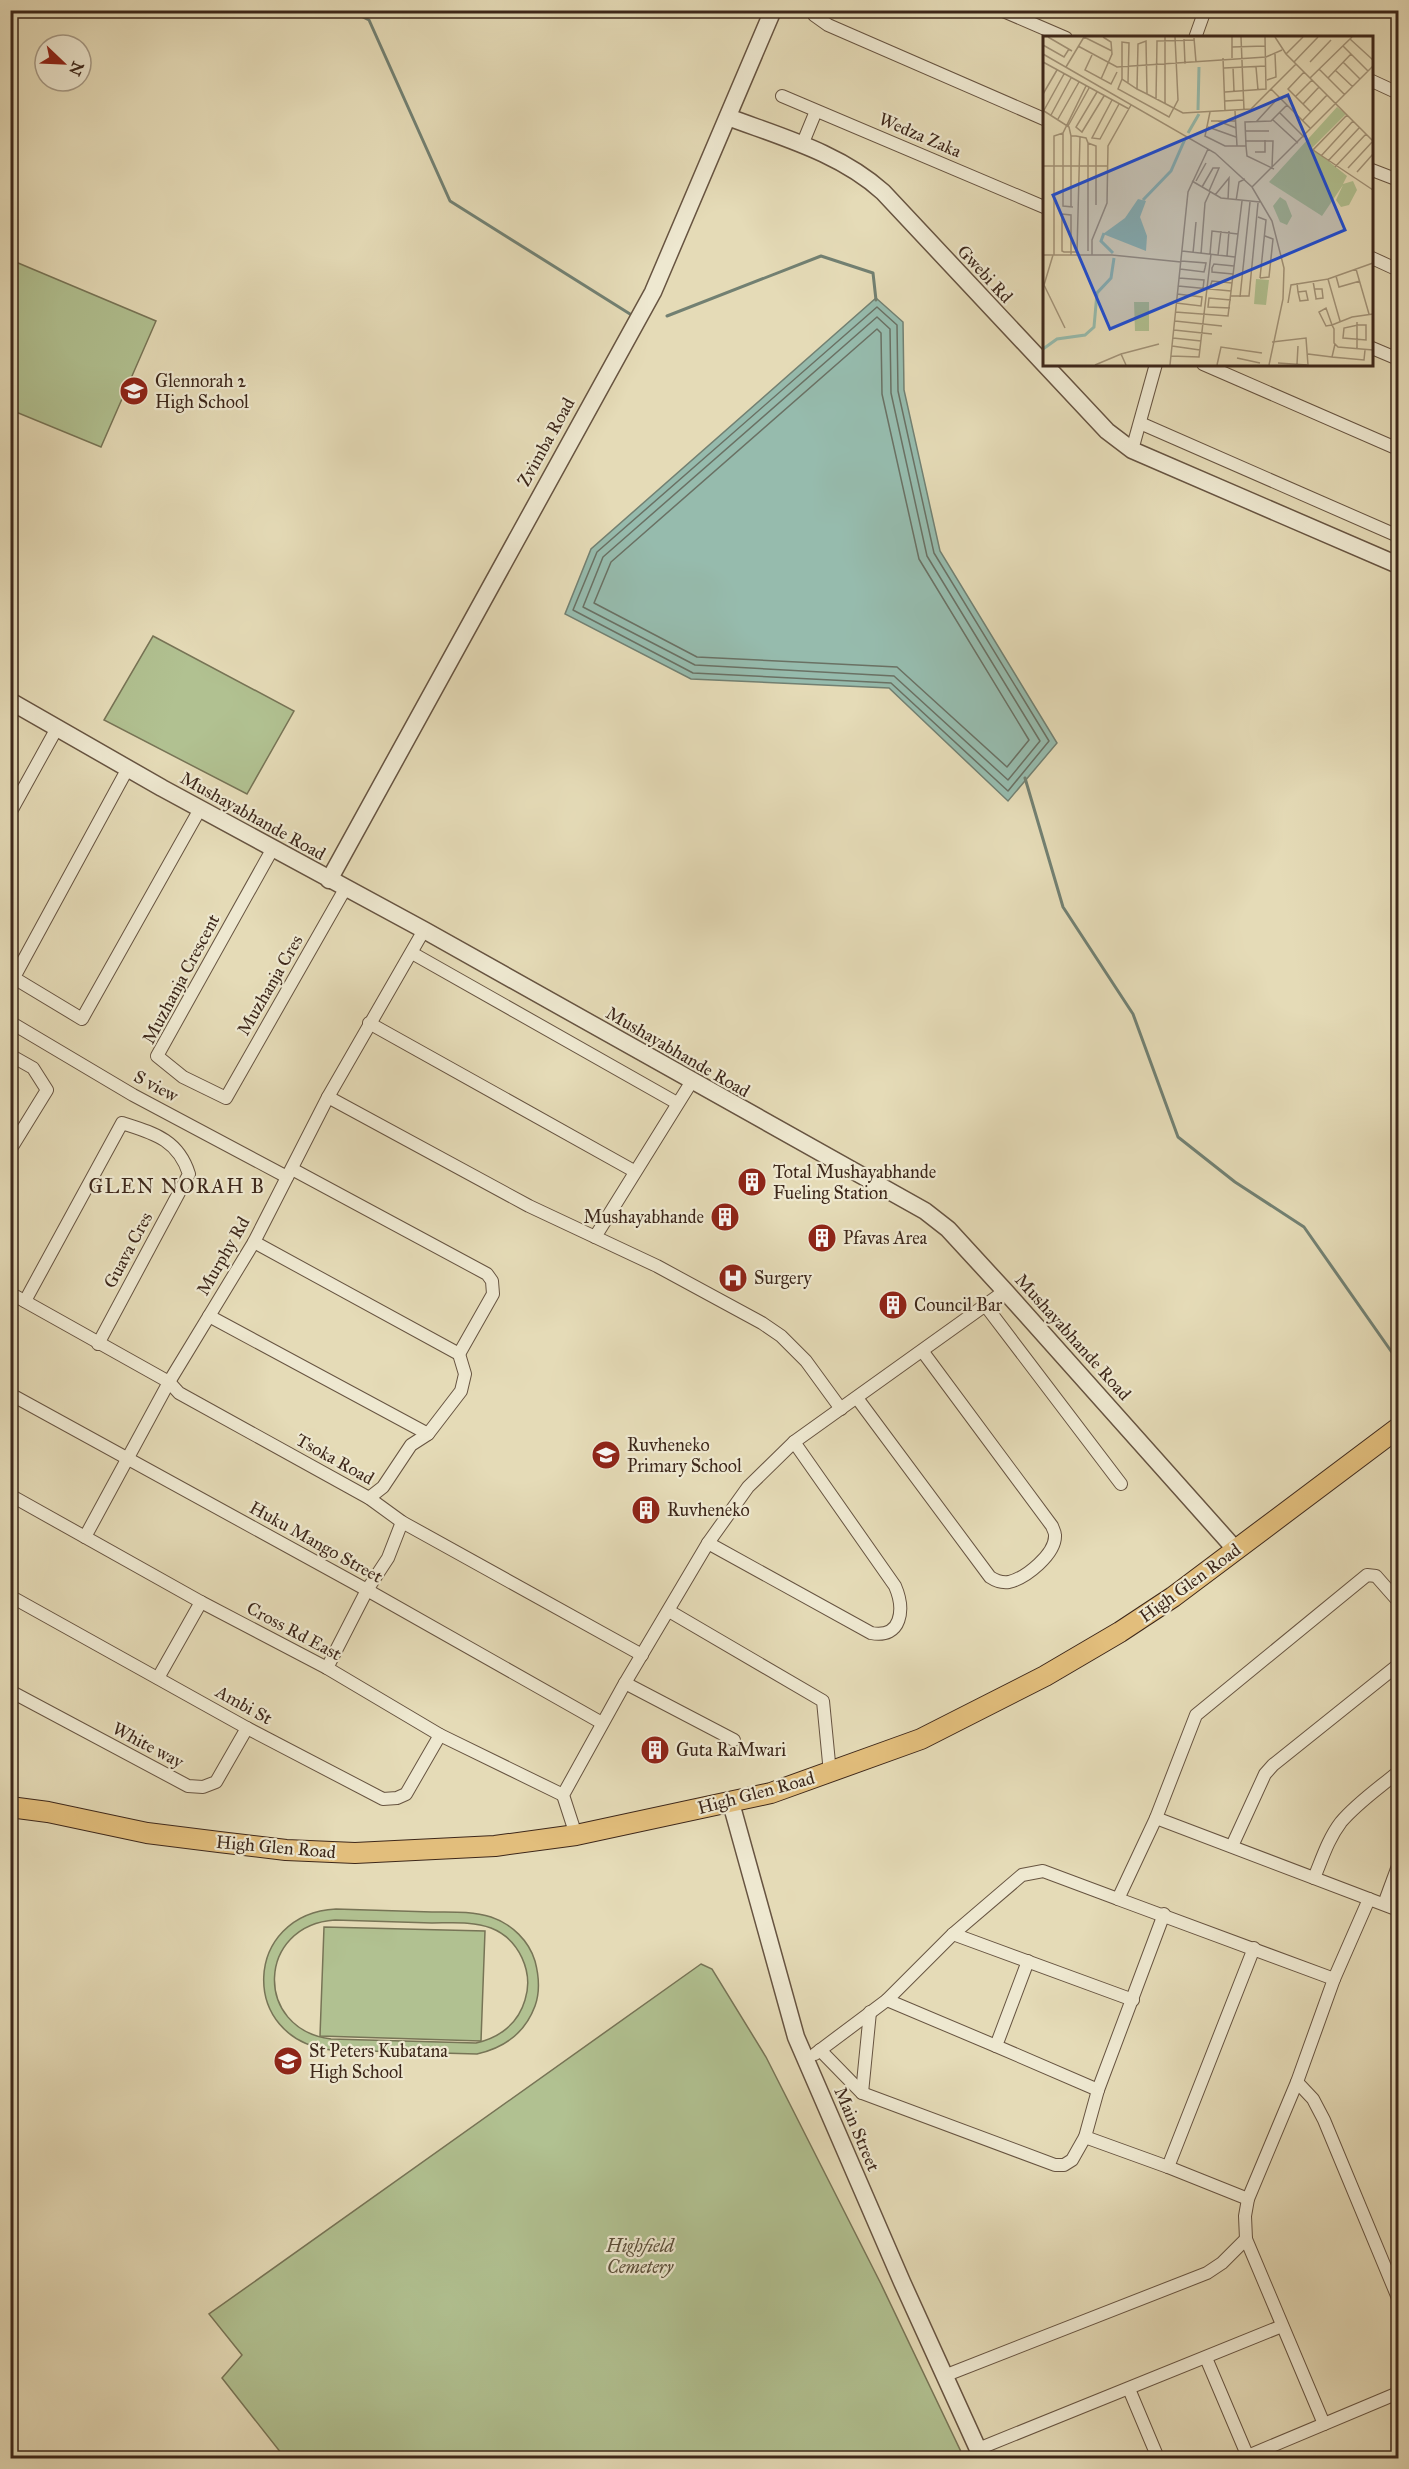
<svg xmlns="http://www.w3.org/2000/svg" width="1409" height="2469" font-family="'IM FELL Great Primer',serif">
  <rect width="100%" height="100%" fill="#e5dbb7"/>
  <filter id="stains"><feTurbulence type="fractalNoise" baseFrequency=".00333" numOctaves="4"/><feColorMatrix values="0 0 0 0 .2 0 0 0 0 .09 0 0 0 0 .02 0 0 0 .5 -.17"/></filter>
  <radialGradient id="worn" r=".72"><stop offset=".6" stop-color="#630" stop-opacity="0"/><stop offset="1" stop-color="#630" stop-opacity=".3"/></radialGradient>
  <g fill="#b1c191" stroke="#777456" stroke-width="1.5" fill-rule="evenodd">
    <path d="M11 260 156 321 101 447 11 410Z"/>
    <path d="M153 636 294 711 247 794 104 720Z"/>
    <path d="M336 1909C368 1910 400 1911 432 1912 452 1912 473 1911 491 1917 512 1924 529 1941 535 1961 539 1976 540 1992 535 2006 525 2033 504 2048 477 2054L331 2050C238 2039 243 1914 336 1909ZM335 1920C367 1921 400 1922 432 1923 451 1923 473 1921 491 1928 519 1939 534 1972 525 2000 518 2024 499 2038 476 2043L331 2039C253 2029 257 1925 335 1920Z"/>
    <path d="M324 1927 485 1931 481 2041 320 2036Z"/>
    <path d="M701 1964 712 1969 766 2057 881 2284 964 2458H285L222 2378 242 2355 209 2314Z"/>
  </g>
  <path fill="#96bbad" stroke="#728072" stroke-width="1.5" d="M876 298 903 322 904 390 940 551 1057 743 1008 801 889 688 691 679 565 614 591 549Z"/>
  <g fill="none" stroke-linecap="round" stroke-linejoin="round">
    <g stroke="#6a7164" stroke-width="1.5">
      <path d="M877 307 897 325 898 391 934 553 1049 741 1008 791 891 683 693 673 573 610 597 552Z"/>
      <path d="M877 317 890 329 891 393 927 556 1040 741 1008 780 894 676 695 665 583 607 603 557Z"/>
      <path d="M877 329 881 333 882 394 919 559 1029 740 1007 767 897 667 697 657 594 603 611 562Z"/>
    </g>
    <g stroke="#728072" stroke-width="3">
      <path d="M349 10 369 20 450 201 630 314"/>
      <path d="M667 316 821 256 873 273 876 300"/>
      <path d="M1025 778 1063 907 1133 1014 1178 1137 1235 1182 1304 1227 1398 1361"/>
    </g>
    <g stroke="#675441" stroke-width="14">
      <g id="minor">
        <path d="M813 10 814 15 828 25 1044 119"/>
        <path d="M1001 10 1066 38"/>
        <path d="M1195 38 1205 10"/>
        <path d="M1372 81 1398 93"/>
        <path d="M782 96 1044 207"/>
        <path d="M802 145 816 111"/>
        <path d="M1372 170 1398 180"/>
        <path d="M1372 258 1398 270"/>
        <path d="M1372 348 1398 359"/>
        <path d="M1203 364 1398 449"/>
        <path d="M1140 423 1398 536"/>
        <path d="M1132 450 1156 364"/>
        <path d="M10 813 57 728"/>
        <path d="M273 848 157 1056 183 1077 226 1098 345 889"/>
        <path d="M412 953 677 1103"/>
        <path d="M14 978 82 1019 200 809"/>
        <path d="M11 983 128 768"/>
        <path d="M10 1022 133 1095 287 1177"/>
        <path d="M369 1023 634 1171"/>
        <path d="M10 1055 33 1068 47 1090 10 1150"/>
        <path d="M328 1097 529 1206 657 1266 762 1323 781 1336 806 1361 841 1409"/>
        <path d="M292 1169 487 1274 492 1281 493 1294 459 1354"/>
        <path d="M595 1237 692 1081"/>
        <path d="M254 1242 459 1354 465 1374 461 1391 428 1434 411 1445 383 1487 369 1498"/>
        <path d="M10 1293 169 1382 179 1393 369 1498 402 1522 642 1655"/>
        <path d="M25 1301 122 1123C153 1133 178 1139 189 1174L98 1344"/>
        <path d="M985 1305 1121 1484"/>
        <path d="M209 1316 428 1434"/>
        <path d="M10 1394 367 1590 602 1723"/>
        <path d="M857 1398 990 1577C996 1581 1002 1583 1009 1582 1026 1578 1056 1554 1055 1535 1055 1532 1053 1529 1052 1526L923 1352"/>
        <path d="M10 1495 201 1602 327 1668 440 1735 563 1795"/>
        <path d="M85 1537 169 1382 254 1242 328 1097 424 930"/>
        <path d="M708 1543 871 1633C902 1639 905 1609 895 1586L794 1442"/>
        <path d="M10 1596 247 1728 383 1799 397 1798 406 1794 440 1735"/>
        <path d="M669 1611 823 1701 830 1773"/>
        <path d="M327 1668 367 1590 388 1558 402 1522"/>
        <path d="M158 1678 201 1602"/>
        <path d="M625 1683 734 1740"/>
        <path d="M10 1691 188 1786 203 1787 216 1782 247 1728"/>
        <path d="M1156 1818 1398 1910"/>
        <path d="M576 1835 563 1795 625 1683 708 1543 748 1487 794 1442 1005 1291"/>
        <path d="M1232 1846 1265 1774 1273 1765 1398 1665"/>
        <path d="M1314 1878C1322 1859 1328 1839 1341 1822 1357 1803 1379 1788 1398 1772"/>
        <path d="M1384 1904 1398 1866"/>
        <path d="M953 1934 1133 2000"/>
        <path d="M1028 1961 996 2046 1098 2090"/>
        <path d="M1334 1979 1369 1899"/>
        <path d="M887 2000 996 2046"/>
        <path d="M820 2050 862 2093 1055 2165H1064L1072 2160 1085 2137 1098 2090 1164 1914"/>
        <path d="M815 2054 887 2000 953 1934 1022 1875 1043 1871 1118 1899"/>
        <path d="M1297 2082 1313 2099 1324 2120 1398 2298"/>
        <path d="M862 2093 870 2012"/>
        <path d="M1085 2137 1168 2167 1248 2199"/>
        <path d="M1168 2167 1254 1948"/>
        <path d="M1206 2358 1248 2457"/>
        <path d="M944 2376 1207 2273 1222 2263 1246 2239"/>
        <path d="M1129 2389 1158 2458"/>
        <path d="M1324 2424 1246 2239 1245 2216 1248 2199 1297 2082 1334 1979 1118 1899 1156 1818 1196 1715 1367 1575 1376 1576 1398 1601"/>
        <path d="M978 2449 1282 2326"/>
        <path d="M1243 2458 1398 2393"/>
      </g>
    </g>
    <g stroke="#675441" stroke-width="19">
      <g id="tertiary">
        <path d="M728 117C781 137 840 153 883 192L1107 431 1132 450 1398 565"/>
        <path d="M10 701 162 788 424 930 925 1211 948 1229 1005 1291 1236 1550"/>
        <path d="M329 880 653 292 773 10"/>
        <path d="M731 1803 796 2037 902 2282 982 2458"/>
      </g>
    </g>
    <g stroke="#3d271a" stroke-width="22">
      <path id="primary" d="M10 1807 48 1812 147 1833 219 1842 286 1850 355 1853 495 1846 576 1835 771 1793 921 1739 1045 1676 1120 1632 1173 1597 1398 1428"/>
    </g>
    <use href="#minor" stroke="#eee8d0" stroke-width="12"/>
    <use href="#tertiary" stroke="#eee8d0" stroke-width="16"/>
    <use href="#primary" stroke="#e2be7c" stroke-width="20"/>
  </g>
  <defs>
    <g id="school-disc" transform="scale(1.5)"><circle r="9.5" fill="#8f2418" stroke="#eee8d0"/><path d="M0-5L7-2L0 1L-7-2ZM-4 1L0 2.5L4 1V4Q0 6-4 4Z" fill="#fff"/></g>
    <g id="building-disc" transform="scale(1.5)"><circle r="9.5" fill="#8f2418" stroke="#eee8d0"/><path d="M-4-6H4V6H1V3H-1V6H-4ZM-2.5-4.3h1.7v1.8h-1.7ZM.8-4.3h1.7v1.8H.8ZM-2.5-1h1.7V.8h-1.7ZM.8-1h1.7V.8H.8Z" fill="#fff"/></g>
    <g id="hospital-disc" transform="scale(1.5)"><circle r="9.5" fill="#8f2418" stroke="#eee8d0"/><path d="M-5-5h3v3.5h4V-5h3V5h-3V1.5h-4V5h-3Z" fill="#fff"/></g>
  </defs>
  <g fill-rule="evenodd">
    <use href="#school-disc" x="134" y="391"/>
    <use href="#building-disc" x="752" y="1182"/>
    <use href="#building-disc" x="725" y="1217"/>
    <use href="#building-disc" x="822" y="1238"/>
    <use href="#hospital-disc" x="733" y="1278"/>
    <use href="#building-disc" x="893" y="1305"/>
    <use href="#school-disc" x="606" y="1455"/>
    <use href="#building-disc" x="646" y="1510"/>
    <use href="#building-disc" x="655" y="1750"/>
    <use href="#school-disc" x="288" y="2061"/>
  </g>
  <g text-anchor="middle" dominant-baseline="central" stroke-width="4.5" stroke-linejoin="round" paint-order="stroke">
    <g font-size="18" fill="#3d271a" stroke="#eee8d0">
      <text transform="translate(920 135) rotate(23)">Wedza Zaka</text>
      <text transform="translate(985 274) rotate(47)">Gwebi Rd</text>
      <text transform="translate(546 442) rotate(-61)">Zvimba Road</text>
      <text transform="translate(253 816) rotate(29)">Mushayabhande Road</text>
      <text transform="translate(181 979) rotate(-62)">Muzhanja Crescent</text>
      <text transform="translate(270 985) rotate(-60)">Muzhanja Cres</text>
      <text transform="translate(678 1052) rotate(30)">Mushayabhande Road</text>
      <text transform="translate(156 1086) rotate(28)">S view</text>
      <text transform="translate(128 1250) rotate(-62)">Guava Cres</text>
      <text transform="translate(223 1256) rotate(-60)">Murphy Rd</text>
      <text transform="translate(1073 1337) rotate(48)">Mushayabhande Road</text>
      <text transform="translate(335 1459) rotate(29)">Tsoka Road</text>
      <text transform="translate(316 1542) rotate(29)">Huku Mango Street</text>
      <text transform="translate(1190 1583) rotate(-36)">High Glen Road</text>
      <text transform="translate(294 1631) rotate(28)">Cross Rd East</text>
      <text transform="translate(244 1705) rotate(29)">Ambi St</text>
      <text transform="translate(148 1745) rotate(28)">White way</text>
      <text transform="translate(756 1793) rotate(-15)">High Glen Road</text>
      <text transform="translate(276 1847) rotate(5)">High Glen Road</text>
      <text transform="translate(857 2129) rotate(67)">Main Street</text>
    </g>
    <g font-size="18" fill="#3d271a" stroke="#eee8d0" text-anchor="start">
      <text x="155" y="381">Glennorah 2<tspan x="155" dy="21">High School</tspan></text>
      <text x="773" y="1172">Total Mushayabhande<tspan x="773" dy="21">Fueling Station</tspan></text>
      <text x="704" y="1217" text-anchor="end">Mushayabhande</text>
      <text x="843" y="1238">Pfavas Area</text>
      <text x="754" y="1278">Surgery</text>
      <text x="914" y="1305">Council Bar</text>
      <text x="627" y="1445">Ruvheneko<tspan x="627" dy="21">Primary School</tspan></text>
      <text x="667" y="1510">Ruvheneko</text>
      <text x="676" y="1750">Guta RaMwari</text>
      <text x="309" y="2051">St Peters Kubatana<tspan x="309" dy="21">High School</tspan></text>
    </g>
    <g font-size="18" font-style="italic" fill="#5a4e38" stroke="#eee8d0">
      <text x="640" y="2246">Highfield<tspan x="640" dy="21">Cemetery</tspan></text>
    </g>
    <g font-size="20" letter-spacing="1.5" fill="#3d271a" stroke="#eee8d0">
      <text x="177" y="1186">GLEN NORAH B</text>
    </g>
  </g>
  <g transform="translate(1043 36)">
    <rect width="330" height="330" fill="#e5dbb7"/>
    <path d="M294 71 303 78 269 112 304 140 300 148 310 145 314 154 306 169 298 171 293 164 300 149 279 180 226 146ZM237 161 243 165 249 180 244 189 237 186 230 170ZM213 243 226 244 223 269 211 268ZM91 266H106V295H92Z" fill="#b1c191"/>
    <path d="M95 163 103 165 97 181 104 200 103 215 60 198 82 182Z" fill="#96bbad"/>
    <path fill="none" stroke="#96bbad" stroke-width="3" d="M155 74 156 31M145 97 156 78M100 164 128 135 142 103M61 197 58 205 70 217M0 313 14 303 42 299 51 291 54 257 68 242 71 222"/>
    <path fill="none" stroke="#a29378" stroke-width="1.5" d="M5 1 29 15M41 1 69 15M122 1V68M189 1V22M198 1 201 74M232 1 243 18 330 105M151 2 153 26M141 3 142 28M307 3 330 24M0 9 21 21 26 13M35 10 74 31 223 21 239 14M300 10 325 35M189 11 222 10M0 18 172 117 209 151 229 185 241 232 240 263 226 329M243 18 260 1M49 19 42 34 68 48 74 36M180 22 182 75M0 26 86 73M251 26 275 1M267 26 288 4M300 26 317 43M23 31 41 1M190 31 191 55M213 31 215 54M181 32 223 30M276 33 302 59M292 34 310 51M261 36 245 53 268 76M267 42 309 1M285 42 308 18M58 43 69 18 68 6 60 1M79 43 75 53 126 81 135 64 132 1M224 44 233 41 232 18M85 47 86 7 79 6V43L94 53 104 58 140 77 208 73 253 28M94 53 95 8 103 5 104 58M228 53 268 93M54 56 33 91 39 96 61 60M182 56 223 53 222 1M0 58 14 34M252 61 269 44M113 63 114 5 151 4M69 64 49 102 57 103 76 68M182 65 200 64M260 68 276 51M1 75 26 91 28 100M192 75 194 110M0 76 21 38M167 76 162 100 182 110H203L202 86 228 85 244 69M237 77 261 101M8 79 28 42M304 79 270 114 330 154M15 83 36 46M230 84 255 107M260 84 284 59M168 85H193M175 85 193 92M213 86 236 61M25 90 46 52M165 91 193 101M202 95H226M202 105H230L229 132M45 107 53 110V169M203 110 204 120 231 133M212 116H222V104M278 120 310 85M285 125 316 92M0 130H64M292 131 323 98M305 132 330 105M314 136 330 118M149 145 178 162 217 166M153 145 163 127M159 151 170 132H176L166 155M209 151 330 30M172 159 186 142 185 164M193 165 196 146 202 143M28 171V100H33L43 102 45 107V215M30 171 20 170V97L43 50M215 181 223 184 217 242M139 215 192 221M150 217 153 186M158 218 162 167 167 156M167 218 169 195 195 198M0 219H69L138 226M10 219 1 249 22 292M11 219V100L20 97M28 219V179L19 178V215L21 216H34L37 101M49 219V204L64 167 65 110 88 69M175 219 178 195M184 220 186 195M137 233 161 236 162 232 163 227 138 225M313 233 326 278M190 238 169 236V232L171 228 191 230M293 240 296 251 317 245M136 242 161 244 160 253M217 242 226 241 230 203 222 200M285 243 330 227M270 245 273 262V263L280 262 279 253H271M254 247 255 256 257 265 265 264 263 255 255 256M135 250 188 255M167 251 169 245 189 247M188 260H206L215 167M197 261 207 166M133 267 158 270 159 261 134 258M245 267 248 249 285 243 297 285M187 272 165 271 166 262 188 264M132 276 185 280 199 165M330 278 309 281 289 289 283 290 276 276 283 272 289 289 291 293V307L295 311 330 314M132 285 179 290M315 289H323V304L300 302 301 292ZM131 294 169 298M130 302 158 305M229 306 263 302 265 329M292 308 289 321 321 324 322 314M129 310 157 314M314 313V286M78 318 116 308M265 318 289 321M128 320 156 321 168 218M194 322 217 327M235 327 264 329M254 328 255 310M52 329 78 318 83 329M127 329 145 156 165 113M174 329 178 311 219 317"/>
    <path fill="#1d4ed8" fill-opacity="0.15" stroke="#1d4ed8" stroke-width="3" d="M245 59 302 194 67 293 10 159Z"/>
    <rect width="330" height="330" fill="none" stroke="#3d271a" stroke-width="3"/>
  </g>
  <rect width="1409" height="2469" fill="none" stroke="#e5dbb7" stroke-width="36"/>
  <rect x="12" y="12" width="1385" height="2445" fill="none" stroke="#3d271a" stroke-width="3"/>
  <rect x="18" y="18" width="1373" height="2433" fill="none" stroke="#3d271a" stroke-width="1.5"/>
  <g transform="translate(63 63) rotate(113)"><circle r="28" fill="#eee8d0" stroke="#a79b87" stroke-width="1.5"/>
  <path d="M0-4.5L10 22L0 15L-10 22Z" fill="#8f2418"/>
  <text y="-9" font-size="16" font-weight="bold" text-anchor="middle" fill="#3d271a">N</text>
  </g>
  <rect width="100%" height="100%" filter="url(#stains)"/>
  <rect width="100%" height="100%" fill="url(#worn)"/>
</svg>
